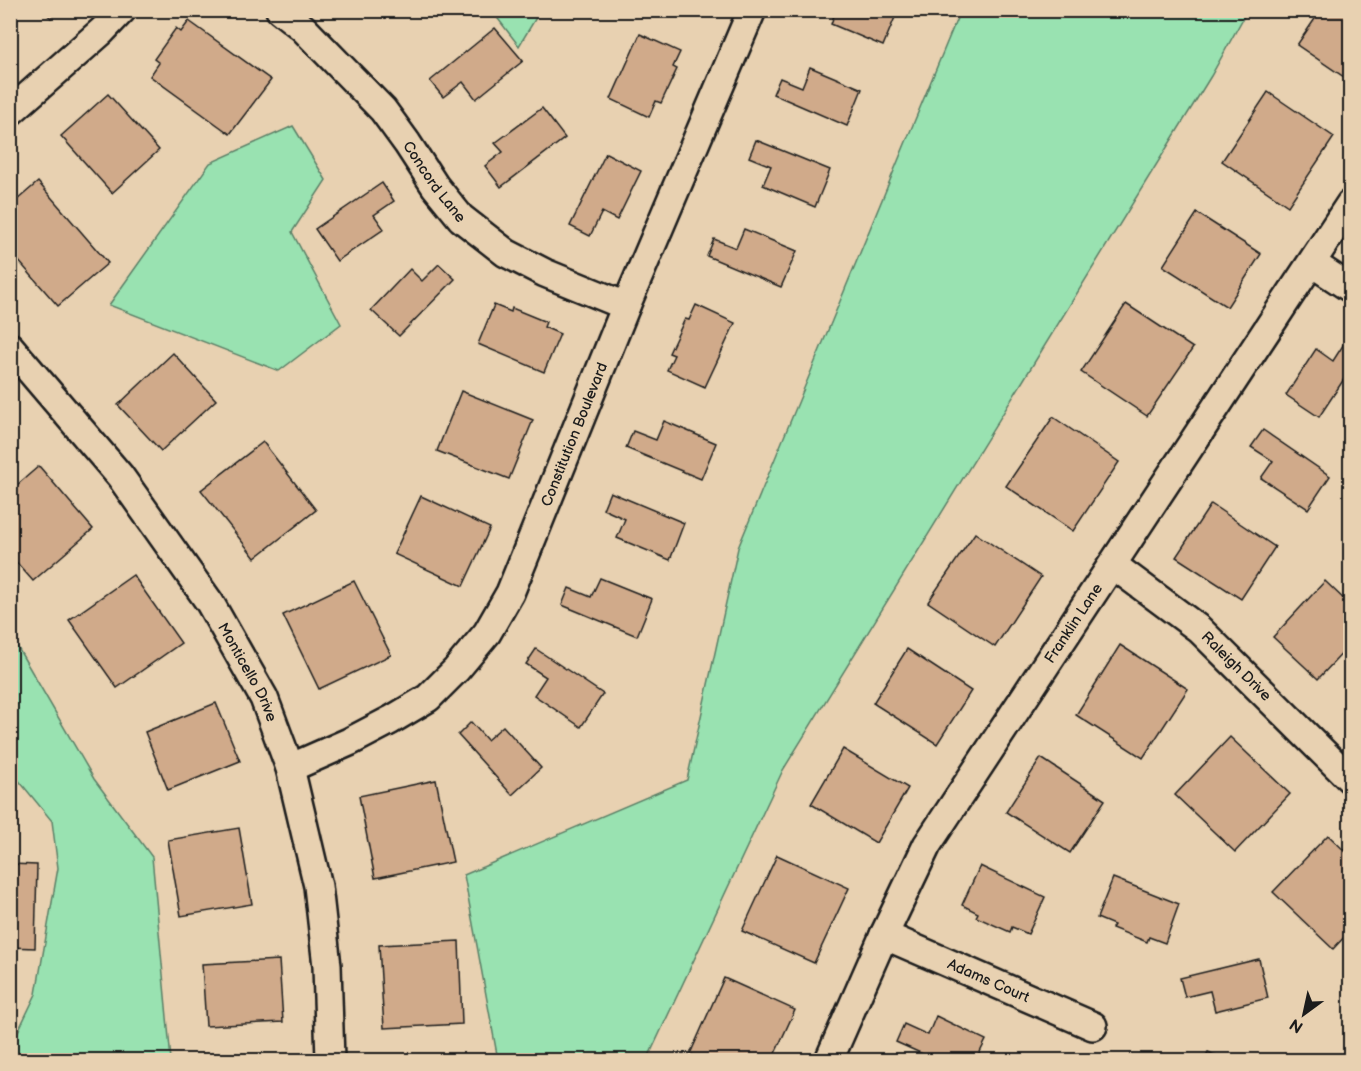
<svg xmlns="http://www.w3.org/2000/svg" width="1361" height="1071" font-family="'Balsamiq Sans',sans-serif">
  <rect width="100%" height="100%" fill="#e8d1b1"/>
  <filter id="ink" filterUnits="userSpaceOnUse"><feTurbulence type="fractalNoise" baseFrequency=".0167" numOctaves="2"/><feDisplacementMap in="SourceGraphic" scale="12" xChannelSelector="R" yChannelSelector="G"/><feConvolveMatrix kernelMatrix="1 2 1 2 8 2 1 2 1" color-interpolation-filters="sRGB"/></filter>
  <g filter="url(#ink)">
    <g fill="#99e2b1" stroke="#5a7f66" stroke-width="1.5">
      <path d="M492 11H540L519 46Z"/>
      <path d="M960 11H1247L1211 76 783 770 647 1060H498L464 875 687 780 738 548Z"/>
      <path d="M293 126 326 180 292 232 341 324 279 371 109 305 210 163Z"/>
      <path d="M11 636 94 779 152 857 171 1060H11V1046L36 994 58 868 52 821 11 771Z"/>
    </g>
    <g fill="#d0aa8a" stroke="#1c1c1c" stroke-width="1.5">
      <path d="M42 10H57L51 18Z"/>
      <path d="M836 10H898L883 46 831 24Z"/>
      <path d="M1321 10H1350V81L1297 45Z"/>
      <path d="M189 21 271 80 230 134 150 76 159 63 154 59 176 28 181 32Z"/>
      <path d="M495 28 523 61 476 99 463 82 443 97 430 81Z"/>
      <path d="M640 34 680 52 673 67 677 69 661 103 656 101 649 117 611 99Z"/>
      <path d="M810 67 862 89 847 126 773 94 780 78 802 87Z"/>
      <path d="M1268 92 1334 137 1288 206 1222 161Z"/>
      <path d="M108 94 159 150 112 193 61 136Z"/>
      <path d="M542 108 565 138 501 187 485 166 503 152 495 143Z"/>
      <path d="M756 140 830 170 815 207 763 185 771 166 749 157Z"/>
      <path d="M606 153 641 171 617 220 602 212 590 236 570 226Z"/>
      <path d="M38 182 108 263 58 306 10 251V206Z"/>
      <path d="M382 183 394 201 374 215 384 229 337 261 315 229Z"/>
      <path d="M1197 213 1261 254 1227 307 1163 266Z"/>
      <path d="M744 229 797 251 781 287 707 256 714 239 736 248Z"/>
      <path d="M439 264 455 279 399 336 371 310 410 269 422 281Z"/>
      <path d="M1126 304 1193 348 1147 416 1081 372Z"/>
      <path d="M494 305 511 312 512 308 546 322 544 327 560 334 544 372 478 344Z"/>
      <path d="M696 305 735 323 705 387 667 370 674 355 669 353 685 319 689 320Z"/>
      <path d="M1347 339 1350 341V370L1319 417 1286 395 1316 349 1333 361Z"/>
      <path d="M173 353 216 400 161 451 118 405Z"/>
      <path d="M461 391 533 420 509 479 437 451Z"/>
      <path d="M1053 417 1119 462 1073 531 1006 486Z"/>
      <path d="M664 421 716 443 701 479 626 448 633 431 656 440Z"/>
      <path d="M1263 430 1330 476 1308 509 1261 478 1273 461 1251 447Z"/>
      <path d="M263 442 316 510 255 558 201 490Z"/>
      <path d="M39 466 93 529 33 581 10 555V491Z"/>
      <path d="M610 492 684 523 670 560 617 538 625 519 603 509Z"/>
      <path d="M421 496 490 528 463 586 394 554Z"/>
      <path d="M1211 504 1275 547 1241 599 1176 557Z"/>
      <path d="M975 533 1041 577 995 647 928 602Z"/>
      <path d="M133 575 181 643 117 688 69 620Z"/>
      <path d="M600 578 652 599 637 636 562 605 569 588 591 597Z"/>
      <path d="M354 581 391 655 319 689 283 615Z"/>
      <path d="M1325 581 1350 605V645L1318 679 1273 637Z"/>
      <path d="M1120 645 1188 689 1143 758 1076 715Z"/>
      <path d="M536 649 603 694 581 727 534 695 546 677 526 664Z"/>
      <path d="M907 649 971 691 937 744 873 703Z"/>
      <path d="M216 703 240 761 168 790 145 732Z"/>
      <path d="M471 722 487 740 503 726 541 768 512 795 458 735Z"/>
      <path d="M1230 737 1290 794 1235 852 1175 795Z"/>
      <path d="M843 749 908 788 876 843 811 804Z"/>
      <path d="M1041 758 1105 800 1070 853 1006 812Z"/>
      <path d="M436 780 453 862 375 878 359 796Z"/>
      <path d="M239 828 252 904 181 916 168 840Z"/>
      <path d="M1328 835 1350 856V931L1333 949 1273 892Z"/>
      <path d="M777 855 849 888 814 963 742 931Z"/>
      <path d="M10 864 37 865 35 948 10 947Z"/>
      <path d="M980 866 1045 897 1028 934 1012 927 1010 932 976 917 978 913 962 905Z"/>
      <path d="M1113 878 1179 904 1165 943 1149 937 1147 942 1112 928 1114 925 1097 918Z"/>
      <path d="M459 941 462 1024 384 1028 379 945Z"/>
      <path d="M1259 959 1268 998 1215 1011 1210 991 1185 997 1180 978Z"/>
      <path d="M279 960 283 1022 206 1026 202 964Z"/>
      <path d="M724 978 795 1010 772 1060H705L690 1054Z"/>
      <path d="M936 1016 986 1040 976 1060H936L896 1042 904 1024 928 1035Z"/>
      <path d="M1208 1052 1226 1060H1204Z"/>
    </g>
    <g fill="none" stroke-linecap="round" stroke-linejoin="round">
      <g stroke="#1c1c1c" stroke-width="32">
        <g id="street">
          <path id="s1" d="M280 10 303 28 383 110 407 143 435 186 461 218 506 253 545 273 626 306"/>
          <path d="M10 112 102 31 122 10"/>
          <path d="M1312 263 1350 288"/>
          <path id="s2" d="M10 347 120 476 210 603 264 698 290 768 318 886 327 966 330 1060"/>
          <path id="s3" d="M1113 565 1199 629 1350 779"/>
          <path id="s4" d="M290 768 349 742 391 720 428 698 456 670 487 633 510 593 626 306 752 10"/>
          <path id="s5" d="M884 935 1093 1026"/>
          <path id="s6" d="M829 1060 884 935 927 845 1350 204"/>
        </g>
      </g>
      <use href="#street" stroke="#e8d1b1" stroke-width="27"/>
    </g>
  </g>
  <g text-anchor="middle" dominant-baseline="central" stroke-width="5" stroke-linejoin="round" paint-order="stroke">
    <g font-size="15" fill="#1c1c1c" stroke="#e8d1b1">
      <text stroke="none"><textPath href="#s1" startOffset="232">Concord Lane</textPath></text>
      <text stroke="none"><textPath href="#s4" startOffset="460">Constitution Boulevard</textPath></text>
      <text stroke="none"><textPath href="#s6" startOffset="502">Franklin Lane</textPath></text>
      <text stroke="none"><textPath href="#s3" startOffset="160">Raleigh Drive</textPath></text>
      <text stroke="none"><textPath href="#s2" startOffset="404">Monticello Drive</textPath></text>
      <text stroke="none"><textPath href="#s5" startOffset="114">Adams Court</textPath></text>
    </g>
  </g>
  <rect width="1361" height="1071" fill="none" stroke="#e8d1b1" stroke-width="36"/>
  <rect x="18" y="18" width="1325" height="1035" fill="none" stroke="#1c1c1c" stroke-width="2" filter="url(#ink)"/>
  <g transform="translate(1304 1014) rotate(213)" stroke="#e8d1b1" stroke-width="4.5" paint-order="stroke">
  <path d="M0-4.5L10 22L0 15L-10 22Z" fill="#1c1c1c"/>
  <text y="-9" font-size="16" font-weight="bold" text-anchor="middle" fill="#1c1c1c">N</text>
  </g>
</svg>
